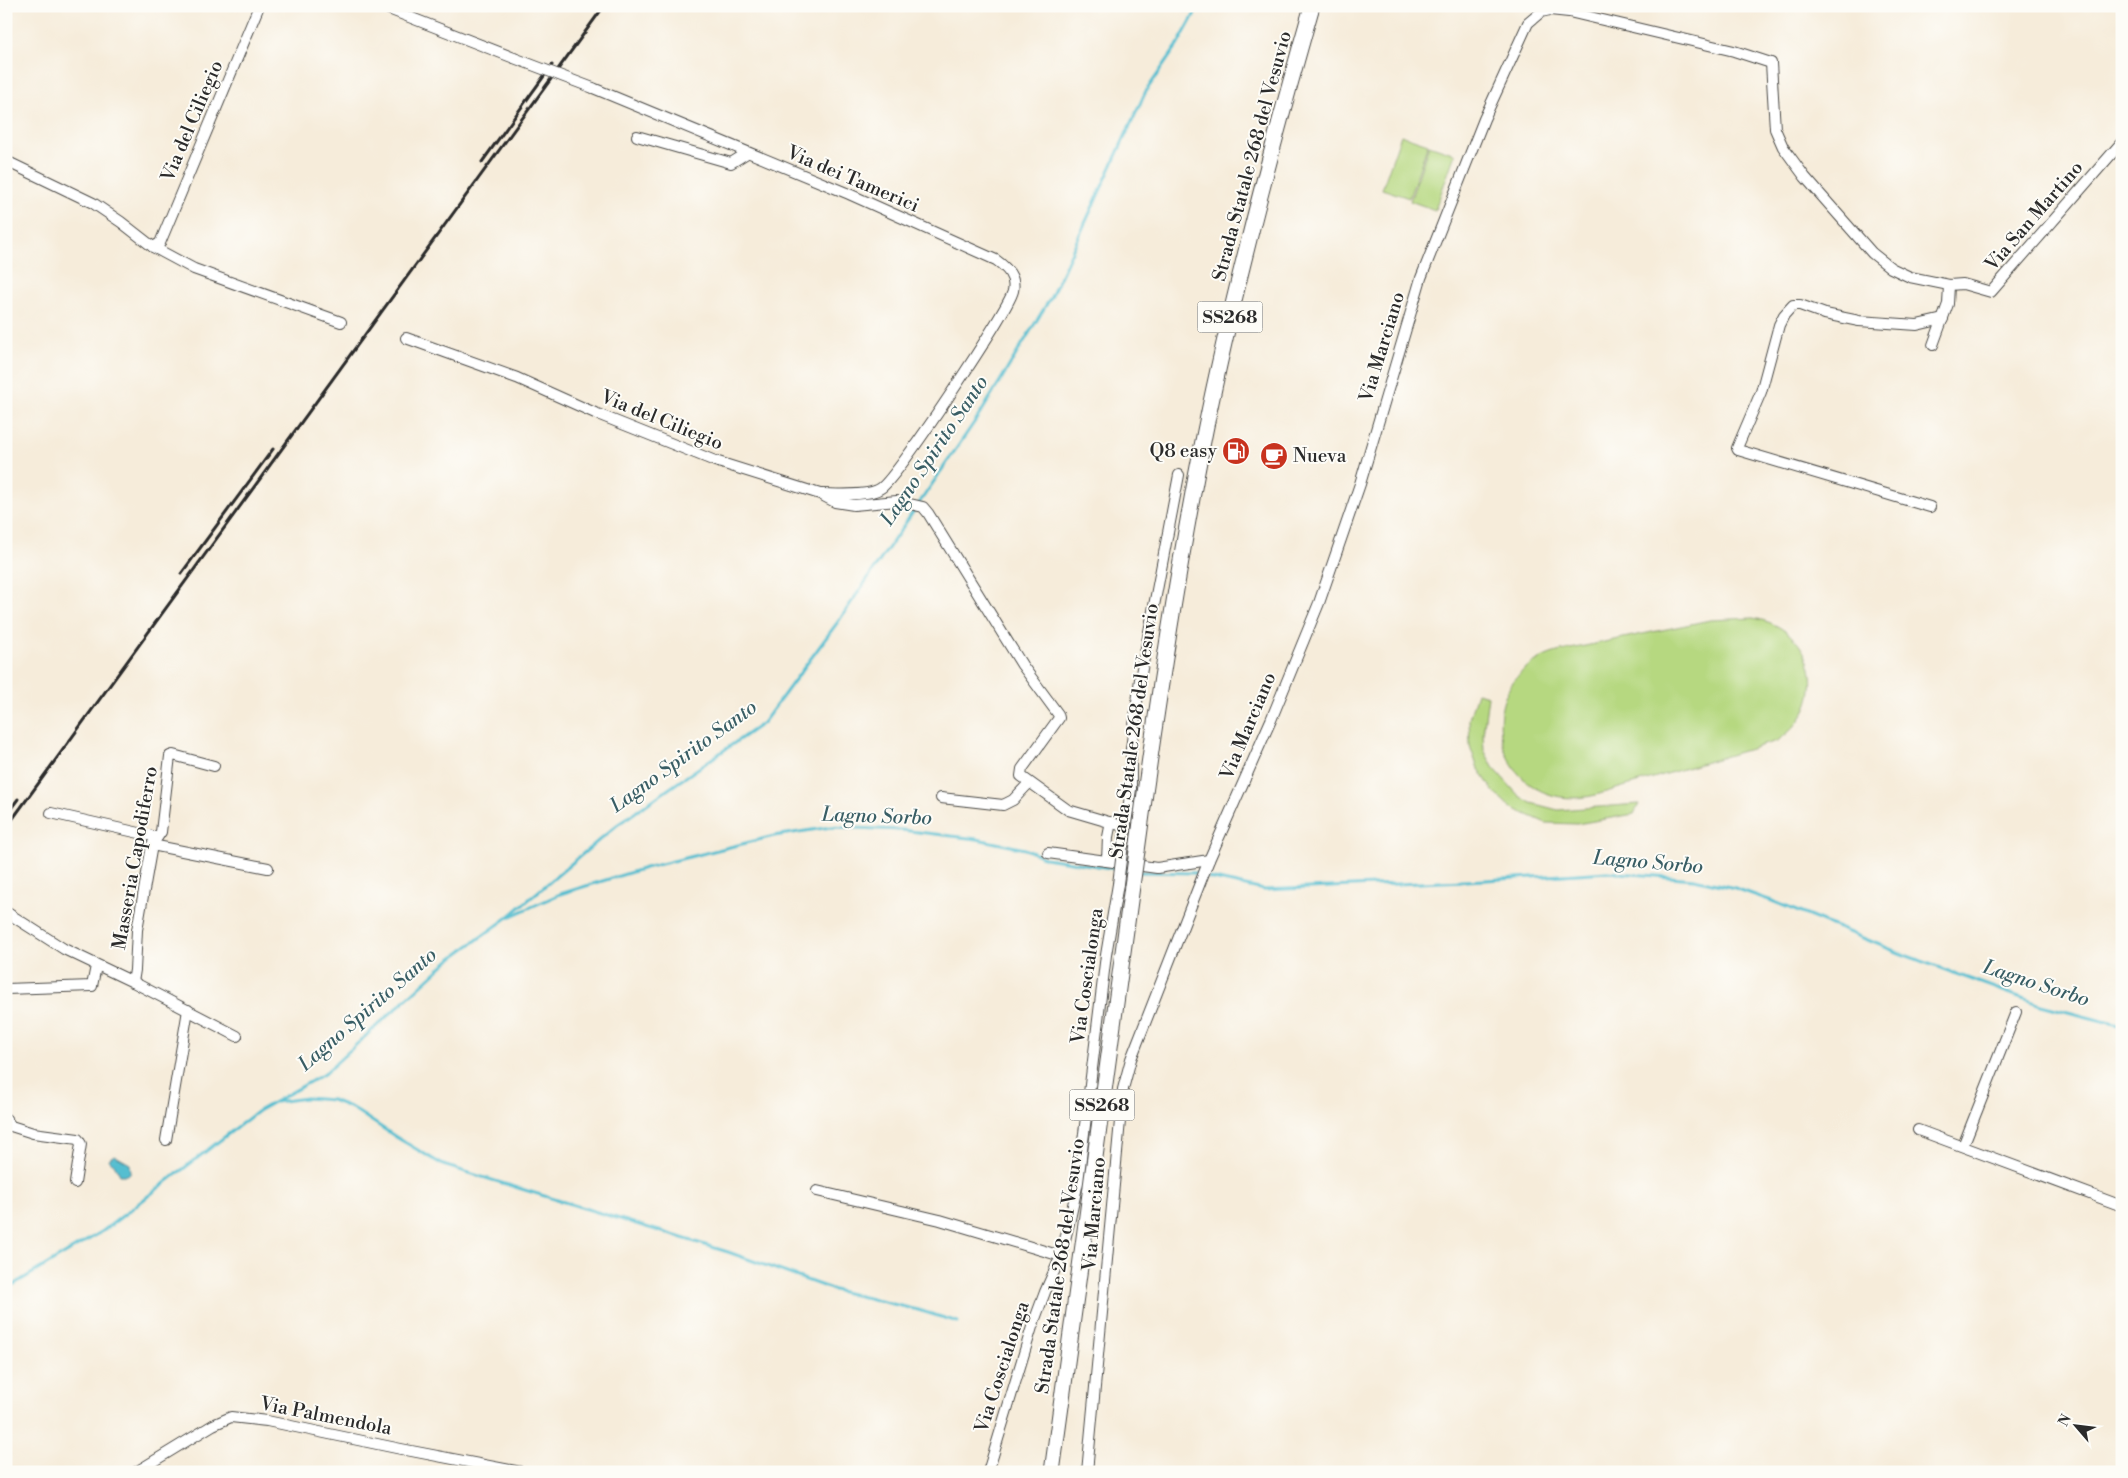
<svg xmlns="http://www.w3.org/2000/svg" width="2128" height="1478" font-family="'Libre Bodoni',serif">
  <rect width="100%" height="100%" fill="#fdfcf7"/>
  <filter id="ink" filterUnits="userSpaceOnUse"><feTurbulence type="fractalNoise" baseFrequency=".02" numOctaves="2"/><feDisplacementMap in="SourceGraphic" scale="10" xChannelSelector="R" yChannelSelector="G"/><feConvolveMatrix kernelMatrix="1 2 1 2 8 2 1 2 1" color-interpolation-filters="sRGB"/></filter>
  <filter id="wash" filterUnits="userSpaceOnUse"><feTurbulence type="fractalNoise" baseFrequency=".0096" numOctaves="4" result="noise"/><feDisplacementMap in="SourceGraphic" scale="20" xChannelSelector="R" yChannelSelector="G"/><feGaussianBlur stdDeviation="1.12" result="paint"/><feColorMatrix in="noise" values="0 0 0 0 0 0 0 0 0 0 0 0 0 0 0 0 0 1.4 0 .05"/><feComposite in="paint" operator="in"/></filter>
  <g filter="url(#wash)">
    <rect width="100%" height="100%" fill="#f6ecda"/>
    <g fill="#b6d880" stroke="#708256">
      <path d="M1401 135 1428 144 1409 198 1382 189Z"/>
      <path d="M1429 145 1455 154 1435 210 1410 201Z"/>
      <path d="M1753 618C1818 629 1833 705 1777 741L1596 795C1494 820 1460 676 1561 651L1710 620Z"/>
      <path d="M1477 693 1488 696 1483 734 1484 750 1493 767 1519 796 1531 803 1558 810 1639 804 1634 814 1577 824 1546 823 1510 807 1493 791 1477 766 1470 746 1469 719Z"/>
    </g>
    <path fill="#54bed0" stroke="#40747e" d="M114 1155 130 1164 131 1172 128 1175H120L114 1164 110 1161 109 1159Z"/>
    <g fill="none" stroke-linecap="round" stroke-linejoin="round">
      <g stroke="#54bed0" stroke-width="3">
        <path d="M1139 872 1196 873"/>
        <path d="M1209 878 1264 890 1486 880 1607 872 1694 879 1735 888 1772 901 1902 954 2041 1005 2122 1026"/>
        <path d="M509 917 560 894 645 868 774 836 831 827 901 830 977 839 1025 849 1045 858 1130 871"/>
        <path d="M276 1102 306 1098 332 1100 352 1108 396 1137 443 1165 728 1252 834 1290 918 1310 958 1322"/>
        <path d="M6 1289 103 1231 258 1111 324 1074 448 961 507 918 617 825 763 723 840 619 982 411 1051 297 1146 91 1177 46 1199 6"/>
      </g>
    </g>
  </g>
  <g filter="url(#ink)">
    <g fill="none" stroke-linecap="round" stroke-linejoin="round">
      <g stroke="#494845" stroke-width="12">
        <g id="minor">
          <path d="M381 6 514 58"/>
          <path d="M593 88 849 194 996 260C1007 268 1016 277 1013 291 1009 309 897 478 881 488 869 497 836 494 821 494"/>
          <path d="M637 136 731 163 747 153"/>
          <path d="M6 161 93 203 121 222 153 247 194 269 341 322"/>
          <path d="M153 247 160 243 259 6"/>
          <path d="M406 338 517 378 595 413 715 461 820 494 835 502 854 505 897 501 923 507 928 513 1022 665 1058 714 1059 718 1022 769 1021 776 1068 810 1126 827"/>
          <path d="M1933 345 1948 304 1949 285"/>
          <path d="M1930 507 1738 450 1737 448 1761 392 1779 325 1784 315 1793 305H1800L1825 314 1859 321 1917 325 1943 319"/>
          <path d="M941 798 1003 805 1013 800 1029 783"/>
          <path d="M51 813 157 837"/>
          <path d="M1123 844 1131 789V749L1140 679 1179 475"/>
          <path d="M152 845 268 868"/>
          <path d="M1048 853 1157 868 1209 860"/>
          <path d="M1107 861 1108 837 1111 822"/>
          <path d="M6 912 64 949 133 982 237 1036"/>
          <path d="M133 982 135 970 137 930 152 845 161 832 170 756 173 755 214 766"/>
          <path d="M6 989 92 986 96 966"/>
          <path d="M6 1119 11 1126 33 1133 78 1139 81 1144 75 1183"/>
          <path d="M1918 1130 2122 1206"/>
          <path d="M166 1140 188 1010"/>
          <path d="M1963 1146 2016 1012"/>
          <path d="M817 1191 940 1220 1061 1256"/>
          <path d="M136 1472 213 1425 231 1417 267 1421 401 1449 521 1472"/>
          <path d="M988 1472 1032 1327 1045 1292 1061 1256 1070 1219 1078 1182 1106 955 1118 884"/>
          <path d="M1087 1472 1123 1089 1131 1059 1209 860 1271 720 1319 603 1360 484 1421 278 1484 119 1528 23 1541 12 1550 10 1569 12 1734 51 1771 63 1775 129 1783 147 1805 177 1872 253 1891 268 1910 277 1949 285 1963 284 1991 292 2122 142"/>
        </g>
      </g>
      <g stroke="#494845" stroke-width="17">
        <g id="highway">
          <path d="M1137 851C1156 710 1177 570 1205 431 1234 288 1272 146 1312 6"/>
          <path d="M1052 1472 1132 886"/>
        </g>
      </g>
      <use href="#minor" stroke="#fff" stroke-width="10"/>
      <use href="#highway" stroke="#fff" stroke-width="15"/>
      <g stroke="#2b2b2b" stroke-width="3">
        <path d="M482 162 552 65"/>
        <path d="M181 574 273 449"/>
        <path d="M6 815 18 799"/>
        <path d="M6 828 604 6"/>
      </g>
      <g stroke="#494845" stroke-width="12" stroke-linecap="butt">
        <g id="minor-bridge">
          <path d="M514 58 593 88"/>
          <path d="M1118 884 1123 844"/>
        </g>
      </g>
      <g stroke="#494845" stroke-width="17" stroke-linecap="butt">
        <path id="highway-bridge" d="M1132 886 1137 851"/>
      </g>
      <use href="#minor-bridge" stroke="#fff" stroke-width="10"/>
      <use href="#highway-bridge" stroke="#fff" stroke-width="15"/>
    </g>
  </g>
  <defs>
    <g id="fuel-disc" transform="scale(1.4375)"><circle r="9.5" fill="#c8321e" stroke="#fdfcf7"/><path d="M-5.5-6h7V0h2V4h1.3V-2.5L3-4.5l.8-.8L6-3V5H2.5V1h-1V6h-7ZM-4.2-4.7v3.2H.2V-4.7Z" fill="#fff"/></g>
    <g id="cafe-disc" transform="scale(1.4375)"><circle r="9.5" fill="#c8321e" stroke="#fdfcf7"/><path d="M-5.5-4.5H6V0H3Q3 3.5 0 3.5H-2.5Q-5.5 3.5-5.5 0ZM3-3.2v2h1.7v-2ZM-6 4.5H4V6H-6Z" fill="#fff"/></g>
  </defs>
  <g fill-rule="evenodd">
    <use href="#fuel-disc" x="1236" y="451"/>
    <use href="#cafe-disc" x="1274" y="456"/>
  </g>
  <g text-anchor="middle" dominant-baseline="central" stroke-width="4" stroke-linejoin="round" paint-order="stroke">
    <g fill="#fdfcf7" stroke="#6a6a68" stroke-width="1">
      <rect x="1197.5" y="301.5" width="65" height="31" rx="4"/>
      <rect x="1069.5" y="1089.5" width="65" height="31" rx="4"/>
    </g>
    <g font-size="18" font-weight="bold" fill="#2b2b2b">
      <text x="1230" y="317">SS268</text>
      <text x="1102" y="1105">SS268</text>
    </g>
    <g font-size="19" fill="#2b2b2b" stroke="#fdfcf7">
      <text transform="translate(192 121) rotate(-67)">Via del Ciliegio</text>
      <text transform="translate(1252 156) rotate(-75)">Strada Statale 268 del Vesuvio</text>
      <text transform="translate(853 179) rotate(23)">Via dei Tamerici</text>
      <text transform="translate(2034 216) rotate(-49)">Via San Martino</text>
      <text transform="translate(1382 347) rotate(-73)">Via Marciano</text>
      <text transform="translate(662 420) rotate(22)">Via del Ciliegio</text>
      <text transform="translate(1248 726) rotate(-67)">Via Marciano</text>
      <text transform="translate(1134 731) rotate(-82)">Strada Statale 268 del Vesuvio</text>
      <text transform="translate(135 858) rotate(-80)">Masseria Capodiferro</text>
      <text transform="translate(1087 976) rotate(-82)">Via Coscialonga</text>
      <text transform="translate(1094 1214) rotate(-85)">Via Marciano</text>
      <text transform="translate(1060 1266) rotate(-82)">Strada Statale 268 del Vesuvio</text>
      <text transform="translate(1002 1367) rotate(-72)">Via Coscialonga</text>
      <text transform="translate(326 1416) rotate(11)">Via Palmendola</text>
    </g>
    <g font-size="19" fill="#2b2b2b" stroke="#fdfcf7" text-anchor="end">
      <text x="1217" y="451">Q8 easy</text>
      <text x="1293" y="456" text-anchor="start">Nueva</text>
    </g>
    <g font-size="20" font-style="italic" fill="#395e65" stroke="#fdfcf7">
      <text transform="translate(935 451) rotate(-56)">Lagno Spirito Santo</text>
      <text transform="translate(684 757) rotate(-36)">Lagno Spirito Santo</text>
      <text transform="translate(877 817) rotate(2)">Lagno Sorbo</text>
      <text transform="translate(1648 863) rotate(5)">Lagno Sorbo</text>
      <text transform="translate(2036 984) rotate(18)">Lagno Sorbo</text>
      <text transform="translate(368 1010) rotate(-41)">Lagno Spirito Santo</text>
    </g>
  </g>
  <rect width="2128" height="1478" fill="none" stroke="#fdfcf7" stroke-width="25"/>
  <g transform="translate(2076 1426) rotate(298)" stroke="#fdfcf7" stroke-width="4" paint-order="stroke">
  <path d="M0-4L9 19L0 12L-9 19Z" fill="#2b2b2b"/>
  <text y="-8" font-size="14" font-weight="bold" text-anchor="middle" fill="#2b2b2b">N</text>
  </g>
</svg>
